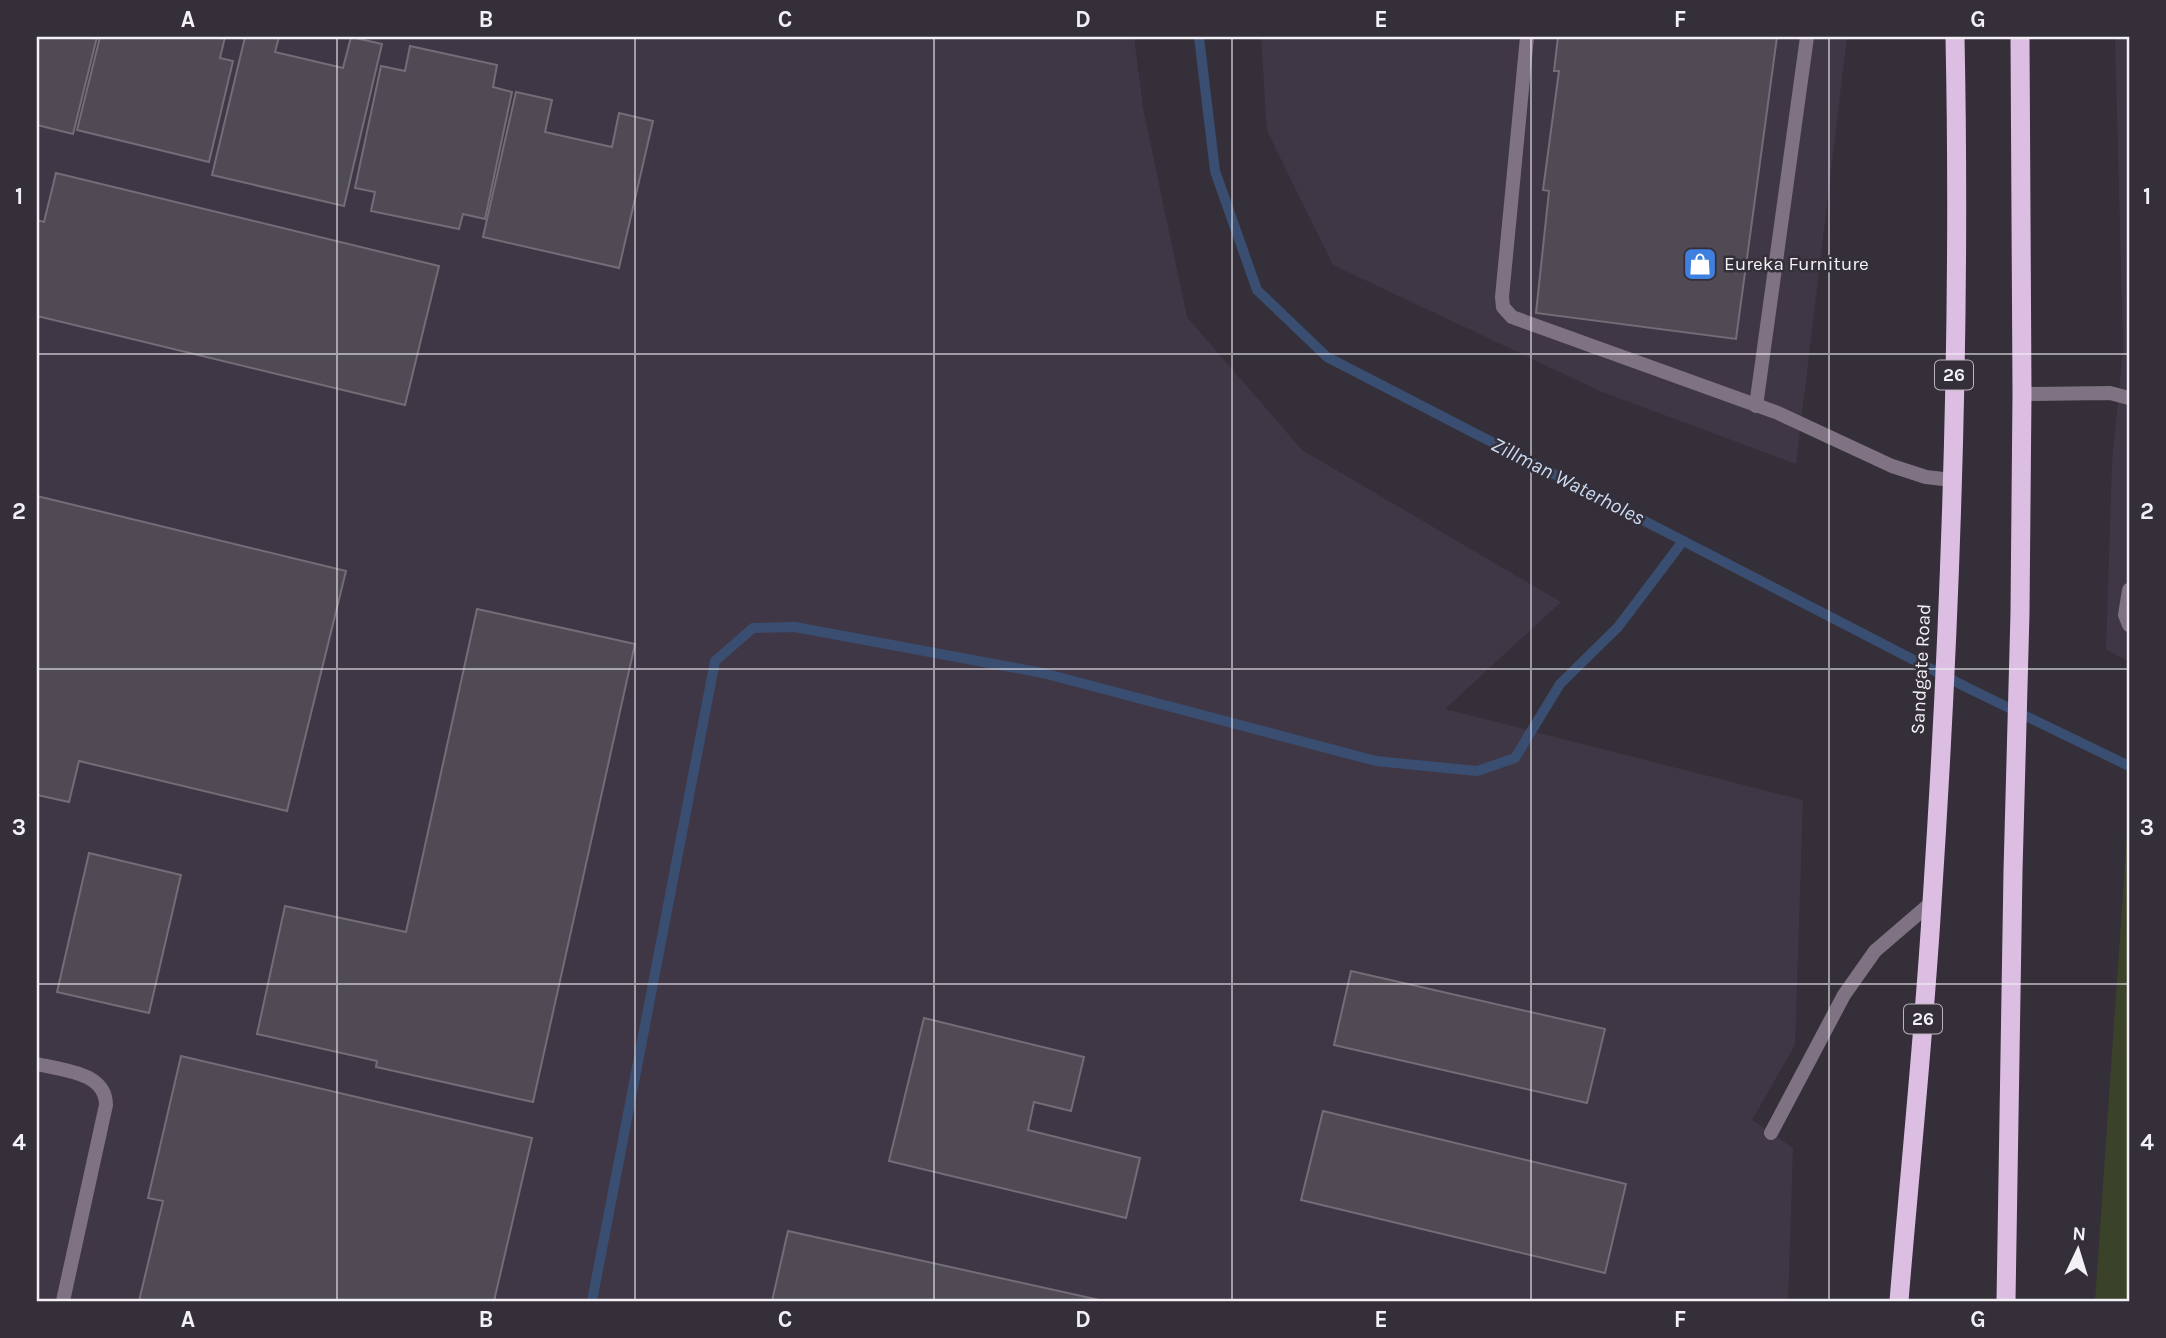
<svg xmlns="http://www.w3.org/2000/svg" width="2166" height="1338" font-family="Karla,sans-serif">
  <rect width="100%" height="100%" fill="#342f38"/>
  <g fill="#3f3746">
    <path d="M37 37H1134L1143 108 1187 317 1302 450 1561 602 1445 709 1803 800 1795 1045 1752 1120 1793 1148 1788 1301H37Z"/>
    <path d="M1261 37H1847L1796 464 1602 392 1333 265 1267 131Z"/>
    <path d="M2115 37H2129V661L2106 650 2112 463 2123 349Z"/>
  </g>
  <path fill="#3b422a" d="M2127 834 2129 836V1301H2095Z"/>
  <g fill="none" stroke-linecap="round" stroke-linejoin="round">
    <g stroke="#394e71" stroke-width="10">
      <path d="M1199 37 1215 171 1257 290 1327 357 1970 689 2129 766"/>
      <path d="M592 1301 715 661 753 628 795 627 1043 673 1376 761 1477 771 1515 758 1560 684 1618 627 1683 541"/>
    </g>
  </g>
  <g fill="#4f4a54" stroke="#726d77" stroke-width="2">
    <path d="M37 37H97L73 134 37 125Z"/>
    <path d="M100 37H225L220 58 233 61 209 162 77 130Z"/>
    <path d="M245 37H279L275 52 343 68 351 37 382 44 344 206 212 175Z"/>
    <path d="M1558 37H1777L1736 339 1536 313 1549 191 1543 190 1559 71H1554Z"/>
    <path d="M410 46 497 65 493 87 512 92 485 219 463 214 459 229 371 211 375 192 355 188 381 66 405 71Z"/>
    <path d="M516 92 552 100 545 132 612 147 619 113 653 121 619 268 483 237Z"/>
    <path d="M56 173 439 266 405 405 37 316V220L44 222Z"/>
    <path d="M37 496 346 571 287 811 79 761 69 802 37 795Z"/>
    <path d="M477 609 635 644 533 1102 376 1067 377 1061 257 1034 285 906 406 932Z"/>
    <path d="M89 853 181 875 149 1013 57 992Z"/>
    <path d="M1351 971 1605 1029 1587 1103 1334 1045Z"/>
    <path d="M924 1018 1084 1057 1071 1111 1034 1102 1028 1130 1140 1158 1126 1218 889 1161Z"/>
    <path d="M181 1056 532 1138 494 1301H139L163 1201 148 1198Z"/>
    <path d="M1323 1111 1626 1184 1605 1273 1301 1200Z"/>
    <path d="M788 1231 1104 1301H772Z"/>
  </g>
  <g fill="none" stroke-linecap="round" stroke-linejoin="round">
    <g stroke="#7f7282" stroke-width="14">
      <path d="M1527 37 1502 297 1503 307 1512 317 1778 413 1892 466 1926 477 1952 480"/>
      <path d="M2022 394 2110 393 2129 398"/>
      <path d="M1756 406 1807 37"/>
      <path d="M2129 590 2125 615 2129 625"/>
      <path d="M37 1064C62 1070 106 1072 106 1105L63 1301"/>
      <path d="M1771 1133 1844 995 1875 951 1932 902"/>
    </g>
    <g stroke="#ddbee3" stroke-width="19">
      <path d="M1899 1301C1910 1168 1924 1035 1932 902 1951 614 1961 325 1955 37"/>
      <path d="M2006 1301 2013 871 2020 613 2022 394 2020 37"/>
    </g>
  </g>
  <path fill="none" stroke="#f3f0f6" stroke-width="2" stroke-opacity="0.55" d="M337 37V1301M635 37V1301M934 37V1301M1232 37V1301M1531 37V1301M1829 37V1301M37 354H2129M37 669H2129M37 984H2129"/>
  <defs>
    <g id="shop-square" transform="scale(1.75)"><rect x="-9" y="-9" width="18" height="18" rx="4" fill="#3f7fe0" stroke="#342f38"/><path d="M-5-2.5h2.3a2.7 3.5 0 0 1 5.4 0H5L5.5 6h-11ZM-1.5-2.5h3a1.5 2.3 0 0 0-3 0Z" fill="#fff"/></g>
  </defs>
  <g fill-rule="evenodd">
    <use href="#shop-square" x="1700" y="264"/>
  </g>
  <g text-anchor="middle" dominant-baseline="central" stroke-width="5" stroke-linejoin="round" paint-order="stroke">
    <g fill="#342f38" stroke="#bab6bd" stroke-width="2">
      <rect x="1935" y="360.5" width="38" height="29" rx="5"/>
      <rect x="1904" y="1004.5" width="38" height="29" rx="5"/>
    </g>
    <g font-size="18" font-weight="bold" fill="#f3f0f6">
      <text x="1954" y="375">26</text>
      <text x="1923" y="1019">26</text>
    </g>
    <g font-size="19" fill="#f3f0f6" stroke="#342f38" text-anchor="start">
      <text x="1724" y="264">Eureka Furniture</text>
    </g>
    <g font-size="19" fill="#f3f0f6" stroke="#342f38">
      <text transform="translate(1921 669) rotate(-87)">Sandgate Road</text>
    </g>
    <g font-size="21" font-style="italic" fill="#cbdaf3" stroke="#342f38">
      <text transform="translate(1568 481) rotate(27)">Zillman Waterholes</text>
    </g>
  </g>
  <rect width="2166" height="1338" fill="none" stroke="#342f38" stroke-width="77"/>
  <g transform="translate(2078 1250) rotate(4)" stroke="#342f38" stroke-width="5" paint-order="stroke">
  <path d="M0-5L12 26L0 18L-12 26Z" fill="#f3f0f6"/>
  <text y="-10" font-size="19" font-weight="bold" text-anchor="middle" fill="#f3f0f6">N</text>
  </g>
  <rect x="38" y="38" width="2090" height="1262" fill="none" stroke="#f3f0f6" stroke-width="2.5"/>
  <g font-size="23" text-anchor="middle" font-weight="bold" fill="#f3f0f6">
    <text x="188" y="27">A</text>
    <text x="486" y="27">B</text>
    <text x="785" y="27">C</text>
    <text x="1083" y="27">D</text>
    <text x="1381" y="27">E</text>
    <text x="1680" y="27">F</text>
    <text x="1978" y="27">G</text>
    <text x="19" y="204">1</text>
    <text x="2147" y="204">1</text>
    <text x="19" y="519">2</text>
    <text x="2147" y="519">2</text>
    <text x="19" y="835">3</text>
    <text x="2147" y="835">3</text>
    <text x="19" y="1150">4</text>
    <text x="2147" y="1150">4</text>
    <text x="188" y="1327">A</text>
    <text x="486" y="1327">B</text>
    <text x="785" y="1327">C</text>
    <text x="1083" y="1327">D</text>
    <text x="1381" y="1327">E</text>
    <text x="1680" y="1327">F</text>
    <text x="1978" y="1327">G</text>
  </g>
</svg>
